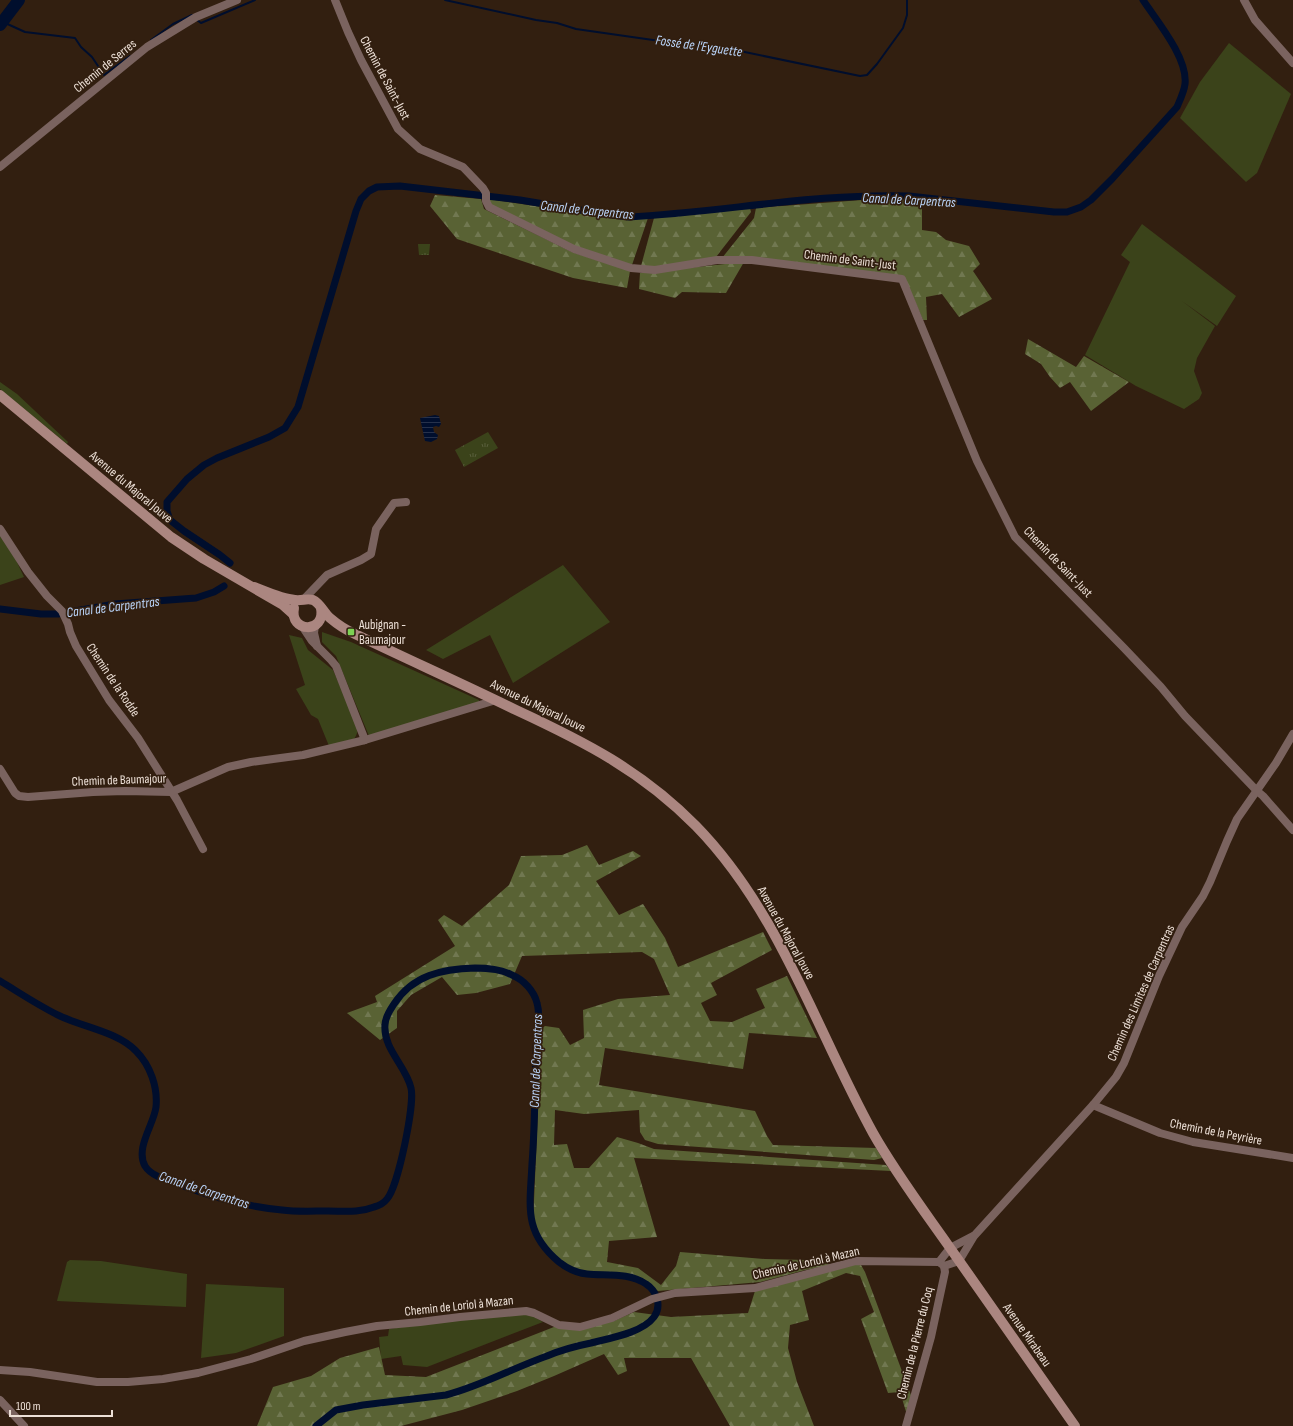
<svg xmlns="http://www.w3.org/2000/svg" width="1293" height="1426" font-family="'Sofia Sans Condensed',sans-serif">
  <defs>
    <pattern id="forest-firs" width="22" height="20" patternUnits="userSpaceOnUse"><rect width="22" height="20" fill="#596234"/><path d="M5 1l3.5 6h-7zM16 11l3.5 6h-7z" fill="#717851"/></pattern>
    <pattern id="park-tufts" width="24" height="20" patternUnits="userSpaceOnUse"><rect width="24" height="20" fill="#3b431a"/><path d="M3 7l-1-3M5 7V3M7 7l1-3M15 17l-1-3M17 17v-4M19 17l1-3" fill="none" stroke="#585e3b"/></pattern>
    <pattern id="water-rules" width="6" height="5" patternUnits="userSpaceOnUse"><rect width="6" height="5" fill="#000e2d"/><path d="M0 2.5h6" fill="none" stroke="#26314b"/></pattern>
  </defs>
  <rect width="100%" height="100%" fill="#321f10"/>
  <g fill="#3b431a">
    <path d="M1229 43 1291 94 1257 173 1246 182 1180 118 1200 82Z"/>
    <path d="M1142 224 1236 296 1217 326 1182 301 1215 326 1197 358 1194 371 1202 393 1199 399 1184 409 1136 386 1085 355 1130 262 1121 255Z"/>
    <path d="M0 382 17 394 68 442 67 444 0 389Z"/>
    <path d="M0 535 16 560 24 577 0 585Z"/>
    <path d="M563 565 610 622 513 683 490 635 443 659 426 650Z"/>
    <path d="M322 632 351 642 479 700V704L369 736 336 656 322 642Z"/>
    <path d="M289 635 302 638 308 650 333 670 358 728C356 746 344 743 329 746L318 719 311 715 296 689 305 685Z"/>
    <path d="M70 1260 101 1261 187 1274 186 1307 57 1301 67 1262Z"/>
    <path d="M206 1284 284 1288V1336L236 1353 201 1358Z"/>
    <path d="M519 1311 529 1314 543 1322 427 1367 403 1365 401 1356 381 1359 379 1337 388 1336 389 1329Z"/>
  </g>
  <g fill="url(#forest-firs)">
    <path d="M435 195 481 199 484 209 572 252 630 271 627 288 573 278 457 239 430 206Z"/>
    <path d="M488 199 625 219 648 218 632 265 577 248 489 205Z"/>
    <path d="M922 199V230L936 232 946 240 969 246 980 264 973 271 992 299 959 317 942 294 926 297 927 320H923L904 276 722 258 754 218 756 208 862 200Z"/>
    <path d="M750 208 751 212 716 257 655 267 641 266 654 218Z"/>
    <path d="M744 262 726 293 682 292 675 298 639 289 640 273Z"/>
    <path d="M1028 339 1076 367 1084 356 1129 382 1091 411 1070 382 1060 388 1050 377 1041 364 1025 354Z"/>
    <path d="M587 845 599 865 633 851 641 856 596 881 619 915 643 904 665 938 678 967 763 932 772 950 711 983 717 995 701 1003 710 1021 732 1022 765 1008 756 989 787 976 817 1038 749 1033 743 1069 605 1048 599 1085 755 1111 767 1136 773 1145 876 1148 882 1158 874 1160 658 1144 645 1140 640 1132 639 1110 584 1114 555 1110 554 1145 567 1144 574 1168H589L617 1137 638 1143 654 1149 886 1165 891 1171 634 1158 657 1237 609 1241 607 1262 638 1268 661 1285 676 1266 680 1252 765 1259 806 1260 832 1265 805 1270 760 1282 658 1291 646 1281 631 1275 580 1272 568 1267 550 1252 539 1239 533 1223 539 1088 540 1030 545 1026 559 1028 570 1045 584 1038 583 1010 618 999 670 995 654 959 642 952 522 956 510 984 476 993 457 995 442 977 411 995 397 1011V1028L380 1040 347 1013 377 1002 375 996 455 946 438 920 444 915 462 926 509 885 521 856 562 855Z"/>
    <path d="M855 1264 861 1265 865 1272 912 1398 907 1415 900 1392 888 1393 861 1319 874 1312 860 1276 846 1273 802 1291 809 1320 790 1325 788 1348 797 1382 814 1426H730L691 1358H624L627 1371 618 1375 604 1354 554 1376 517 1391 462 1410 401 1426H257L273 1387 311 1376 340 1358 379 1347 385 1375 426 1377 559 1325 614 1321 634 1312 671 1317 748 1313 755 1291Z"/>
  </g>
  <g fill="url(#park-tufts)">
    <path d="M418 244H430L429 255H419Z"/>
    <path d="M488 432 498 448 464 467 455 450Z"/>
  </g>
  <path fill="url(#water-rules)" d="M435 415 439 416 441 424 439 427 436 426 433 427 434 432 438 435 437 439 431 442 425 441 420 418Z"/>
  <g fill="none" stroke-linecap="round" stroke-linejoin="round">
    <g stroke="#000e2d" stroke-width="2">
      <path d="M445 0 536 20 557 23 576 29 653 40 735 50 860 76 867 75 877 64 903 28 907 15V0"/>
      <path d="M197 20 201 23 255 0"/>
      <path d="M3 22 25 32 75 38 81 47 92 57 104 75 130 56"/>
      <path d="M151 40 173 24 192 15"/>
    </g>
    <g stroke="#000e2d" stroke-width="7">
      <path d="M230 563 220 555 184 531 170 520 167 511V502L187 479 204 465 217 458 269 437 285 428 298 407 356 211 361 199 369 191 377 187 400 186 520 200 604 214 629 217C723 212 816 193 909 196L1054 212H1067L1081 207 1091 200 1112 179 1177 107C1180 100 1184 92 1185 84 1188 58 1157 21 1143 0"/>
      <path d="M0 609 41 614H58L115 604 196 598 214 592 224 586"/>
      <path d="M0 981C20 993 39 1006 60 1016 83 1027 118 1032 136 1051 150 1065 158 1087 156 1107 154 1124 135 1148 145 1166 151 1176 167 1180 178 1184 212 1197 246 1207 282 1210 297 1212 313 1211 328 1211 344 1211 359 1213 374 1207 378 1206 384 1203 387 1199 398 1187 415 1104 411 1088 406 1066 383 1049 385 1025 385 1017 390 1010 394 1004 413 975 442 969 475 968 487 968 501 969 512 975 524 980 534 991 537 1003 541 1017 537 1034 536 1049 535 1087 535 1126 532 1164 530 1206 523 1232 559 1262 568 1269 576 1273 587 1274 606 1276 629 1272 646 1284 657 1291 662 1306 654 1317 642 1333 610 1338 591 1343 576 1346 561 1350 547 1356 513 1368 481 1386 446 1395L363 1405 336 1410 316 1426"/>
    </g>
    <path stroke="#000e2d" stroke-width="12" d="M0 25 19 0"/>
    <g stroke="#7a635f" stroke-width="8">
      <path d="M335 0 348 32 361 60 398 129 420 149 463 167 483 188 486 193V201L489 207 574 249 631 268 655 270 717 260H752L902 279 977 461 1015 537 1124 648 1161 687 1185 716 1257 791 1263 796 1293 830"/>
      <path d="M1244 0 1255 20 1293 63"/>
      <path d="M0 167 147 47 196 17 237 0"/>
      <path d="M0 529 28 572 47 596 62 611 68 624 70 632 76 646 109 700 138 738 177 800 203 849"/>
      <path d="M304 599 327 575 361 560 371 554 376 529 394 503 406 502"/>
      <path d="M315 625 314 633 317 646"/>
      <path d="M302 626 312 641 331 660 336 666 365 740"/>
      <path d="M0 769 15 793 19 796 28 797 93 792 125 791 171 792 228 767 251 762 303 755 365 740 496 700"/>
      <path d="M1093 1105 1160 1133 1193 1142 1293 1158"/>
      <path d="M939 1262 950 1248 973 1236"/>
      <path d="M944 1266 959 1261 974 1236 1093 1105 1116 1077 1124 1063 1159 976 1182 927 1203 896 1210 882 1227 841 1237 819 1276 763 1293 734"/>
      <path d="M0 1370 30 1372 97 1382H128L163 1379 198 1373 251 1359 304 1341 345 1332 377 1326 420 1322 460 1317 526 1311 534 1313 559 1325 580 1327 612 1318 652 1299 675 1293 755 1288 856 1261 939 1262 944 1266"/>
      <path d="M0 1400 24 1426"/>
      <path d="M906 1426 931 1337 945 1272 944 1266"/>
    </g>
    <g stroke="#ab8680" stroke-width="10">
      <path d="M0 395 171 537 204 559 283 605 293 614"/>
      <path d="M254 587C267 592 282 599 295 600 302 601 307 598 313 600 320 603 324 613 330 618 337 624 346 630 355 634 409 660 463 684 516 710 585 742 642 771 696 826 780 912 816 1030 873 1133 895 1172 922 1208 948 1245 990 1305 1033 1366 1075 1426"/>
      <path d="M294 608C289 633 326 634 321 608"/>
    </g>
  </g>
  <rect fill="#7dd154" stroke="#321f10" stroke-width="1.5" x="347" y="628" width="8" height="8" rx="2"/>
  <g text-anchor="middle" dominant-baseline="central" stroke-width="3.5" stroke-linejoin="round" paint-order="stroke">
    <g font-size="13" fill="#ede0d7" stroke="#321f10">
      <text transform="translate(105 66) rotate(-39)">Chemin de Serres</text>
      <text transform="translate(385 78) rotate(62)">Chemin de Saint-Just</text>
      <text transform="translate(850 260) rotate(7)">Chemin de Saint-Just</text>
      <text transform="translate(131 487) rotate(40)">Avenue du Majoral Jouve</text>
      <text transform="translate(1058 562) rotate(46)">Chemin de Saint-Just</text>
      <text transform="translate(113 680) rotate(56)">Chemin de la Rodde</text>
      <text transform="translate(538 706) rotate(26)">Avenue du Majoral Jouve</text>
      <text transform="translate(119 780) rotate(-2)">Chemin de Baumajour</text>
      <text transform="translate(786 933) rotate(61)">Avenue du Majoral Jouve</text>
      <text transform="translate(1141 993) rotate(-66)">Chemin des Limites de Carpentras</text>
      <text transform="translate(1216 1132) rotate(11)">Chemin de la Peyrière</text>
      <text transform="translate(806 1263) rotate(-13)">Chemin de Loriol à Mazan</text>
      <text transform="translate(459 1306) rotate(-6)">Chemin de Loriol à Mazan</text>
      <text transform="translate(1027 1335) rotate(55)">Avenue Mirabeau</text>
      <text transform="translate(915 1343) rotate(-76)">Chemin de la Pierre du Coq</text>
    </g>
    <g font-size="13" fill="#ede0d7" stroke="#321f10" text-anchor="start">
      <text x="359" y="625">Aubignan -<tspan x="359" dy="15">Baumajour</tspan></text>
    </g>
    <g font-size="14" font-style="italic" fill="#bad4f9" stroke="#321f10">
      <text transform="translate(699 46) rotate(8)">Fossé de l'Eyguette</text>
      <text transform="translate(909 200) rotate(3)">Canal de Carpentras</text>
      <text transform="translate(587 210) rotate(6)">Canal de Carpentras</text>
      <text transform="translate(113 607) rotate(-7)">Canal de Carpentras</text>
      <text transform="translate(536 1061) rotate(-88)">Canal de Carpentras</text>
      <text transform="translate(204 1190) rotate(18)">Canal de Carpentras</text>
    </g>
  </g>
  <path d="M10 1410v6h102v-6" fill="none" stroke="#ede0d7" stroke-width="2"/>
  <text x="16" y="1410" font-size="12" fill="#ede0d7" stroke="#321f10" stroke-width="3" paint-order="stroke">100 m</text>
</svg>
